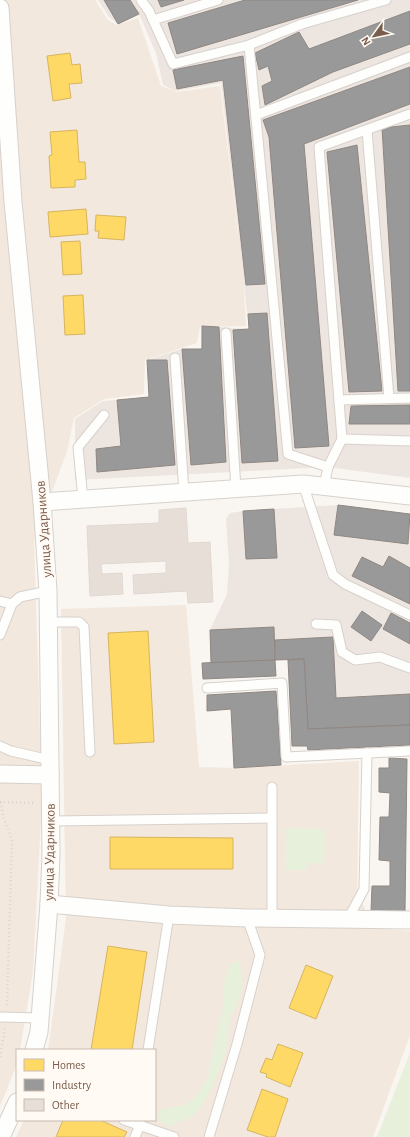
<svg xmlns="http://www.w3.org/2000/svg" width="410" height="1137" font-family="'Alegreya Sans',sans-serif">
  <rect width="100%" height="100%" fill="#f9f5f0"/>
  <g fill="#f2e8de">
    <path d="M0 0H95L108 20 117 25 138 18 161 86 177 92 220 86 243 276 246 326 200 327 197 343 145 360 144 394 104 399 74 418 67 451 34 540 42 799 33 971 20 1050H17V1064L0 1106Z"/>
    <path d="M186 605 199 767 234 768 359 761 357 888 372 928 410 931V1035L373 1137H16L24 1120H155V1050H48L66 919 61 609Z"/>
  </g>
  <g fill="#ede5e0">
    <path d="M98 0H410V478L327 467 75 480V419L103 401 149 397 147 360 182 349H201L202 326 249 329 221 83 176 91 163 85 156 53 139 14 118 24 109 17Z"/>
    <path d="M338 505 410 514V725L308 729 304 659 211 663 210 630 227 594 229 563 226 519 230 513 243 511Z"/>
  </g>
  <g fill="#e7f0db">
    <path d="M286 828 325 829 324 863H307V870H285Z"/>
    <path d="M238 960C244 974 242 992 237 1005 235 1009 233 1012 231 1016 228 1027 228 1038 226 1049 224 1063 208 1098 199 1110 192 1119 179 1121 170 1126L158 1121V1115L162 1109 185 1105 197 1096 208 1077 216 1034 222 1012 225 979 228 969 230 964Z"/>
    <path d="M410 1053V1137H377Z"/>
  </g>
  <g fill="#ffd966" stroke="#d7b45e">
    <path d="M70 53 72 65 80 64 82 83 69 84 71 98 53 101 47 56Z"/>
    <path d="M77 130 79 162H85L86 179 75 180V187L51 188 49 156 52 155 50 132Z"/>
    <path d="M86 209 88 234 50 237 48 212Z"/>
    <path d="M96 215 126 217 124 240 98 238 99 231H95Z"/>
    <path d="M80 241 82 274 63 275 61 242Z"/>
    <path d="M83 295 85 334 65 335 63 296Z"/>
    <path d="M148 631 154 742 114 744 108 633Z"/>
    <path d="M110 837 233 838V869H110Z"/>
    <path d="M108 946 147 952 132 1050H91Z"/>
    <path d="M306 965 333 976 316 1019 289 1008Z"/>
    <path d="M278 1044 303 1053 290 1087 266 1077 267 1074 260 1072 266 1058 272 1060Z"/>
    <path d="M262 1089 288 1099 275 1137H268L247 1130Z"/>
    <path d="M63 1120H100L127 1132 124 1137H56Z"/>
  </g>
  <g fill="#999" stroke="#908782">
    <path d="M104 0H130L139 14 118 24Z"/>
    <path d="M158 0H184L161 7Z"/>
    <path d="M245 0H358L177 54 168 23Z"/>
    <path d="M410 11V44L333 72 265 105 262 86 272 81 268 66 259 70 255 53 299 32 309 49Z"/>
    <path d="M243 56 265 284 246 285 223 80 177 89 173 70Z"/>
    <path d="M410 67V104L304 144 329 446 295 448 269 137 263 120Z"/>
    <path d="M410 125V391H398L382 128Z"/>
    <path d="M357 145 382 391 349 392 327 152Z"/>
    <path d="M267 313 278 461 242 463 233 330 249 329 248 314Z"/>
    <path d="M202 326 219 327 226 462 191 465 182 349H202Z"/>
    <path d="M147 360H167L175 465 97 472 96 449 121 446 117 400 149 397Z"/>
    <path d="M410 405V424H349L351 406Z"/>
    <path d="M338 505 410 514 408 544 334 535Z"/>
    <path d="M274 509 277 558 246 559 243 511Z"/>
    <path d="M389 556 410 568V604L352 576 362 557 383 567Z"/>
    <path d="M362 611 382 625 371 641 351 627Z"/>
    <path d="M391 613 410 623V644L383 629Z"/>
    <path d="M274 627 275 660 211 663 210 630Z"/>
    <path d="M333 637 336 698 410 694V725L308 729 304 659 275 660V640Z"/>
    <path d="M304 659 308 729 410 725V745L308 750 307 746H292L288 660Z"/>
    <path d="M275 660 276 676 203 679 202 663Z"/>
    <path d="M276 691 281 765 234 768 231 709 207 711V695Z"/>
    <path d="M389 758 407 759 405 912H371L372 886H390V861L379 860 380 817H389L390 793 379 792V768H389Z"/>
  </g>
  <path fill="#e6ded7" stroke="#e2d8d2" d="M186 508 188 543 210 542 213 602 188 603 187 591 134 594 133 575 166 573V561L101 564 102 574 122 573 123 594 90 596 87 526 159 523V510Z"/>
  <g fill="none" stroke-linecap="round" stroke-linejoin="round">
    <g stroke="#d7d1cb" stroke-width="11">
      <g id="service">
        <path d="M141 0 149 11 173 64 249 45 288 454 328 467"/>
        <path d="M153 20 218 0"/>
        <path d="M249 45 302 24 386 0"/>
        <path d="M256 115 410 57"/>
        <path d="M367 130 389 398"/>
        <path d="M226 333 236 489"/>
        <path d="M175 358 184 493"/>
        <path d="M339 400 410 398"/>
        <path d="M342 439 410 441"/>
        <path d="M303 484 333 575 345 584 410 615"/>
        <path d="M324 486 328 467 342 439 319 147 410 114"/>
        <path d="M83 500 78 447 104 415"/>
        <path d="M0 601 12 604"/>
        <path d="M49 622H79L84 627 90 752"/>
        <path d="M316 624 336 625 342 652 355 660 380 657 410 668"/>
        <path d="M0 635 12 604 20 597 48 591"/>
        <path d="M207 688 282 683 286 757 410 751"/>
        <path d="M0 746 11 751 50 760"/>
        <path d="M272 787V918"/>
        <path d="M51 821 272 818"/>
        <path d="M348 919 364 889 367 753"/>
        <path d="M0 1017 40 1018"/>
        <path d="M148 1050 169 915"/>
        <path d="M124 1120 174 1137"/>
        <path d="M135 1137 140 1125V1120"/>
        <path d="M209 1137 237 1044 260 955 247 918"/>
      </g>
    </g>
    <g stroke="#d7d1cb" stroke-width="19">
      <g id="minor">
        <path d="M0 8 13 202 42 502 48 591 51 855 49 904 39 1032 34 1050"/>
        <path d="M42 502 303 484 410 496"/>
        <path d="M0 774 50 775"/>
        <path d="M49 904 169 915 247 918 410 920"/>
        <path d="M1 1137 17 1102"/>
      </g>
    </g>
    <g stroke="#dcd5d0" stroke-width="2.5" stroke-dasharray="1 3" stroke-linecap="butt">
      <path d="M0 802 35 803"/>
      <path d="M1 802 3 816 12 840 7 1005"/>
      <path d="M0 1057 5 1028"/>
    </g>
    <use href="#service" stroke="#fefefd" stroke-width="9"/>
    <use href="#minor" stroke="#fefefd" stroke-width="17"/>
  </g>
  <g text-anchor="middle" dominant-baseline="central" stroke-width="4" stroke-linejoin="round" paint-order="stroke">
    <g font-size="14" fill="#7a5c4d" stroke="#fffaf3">
      <text transform="translate(44 529) rotate(-94)">улица Ударников</text>
      <text transform="translate(50 852) rotate(-89)">улица Ударников</text>
    </g>
  </g>
  <rect x="16" y="1049" width="140" height="72" fill="#fffaf3" stroke="#cabbb1"/>
  <rect x="24" y="1059" width="20" height="12" fill="#ffd966" stroke="#cabbb1"/>
  <text x="52" y="1069" font-size="12" fill="#7a5c4d">Homes</text>
  <rect x="24" y="1079" width="20" height="12" fill="#999999" stroke="#cabbb1"/>
  <text x="52" y="1089" font-size="12" fill="#7a5c4d">Industry</text>
  <rect x="24" y="1099" width="20" height="12" fill="#e6ded7" stroke="#cabbb1"/>
  <text x="52" y="1109" font-size="12" fill="#7a5c4d">Other</text>
  <g transform="translate(374 36) rotate(237)" stroke="#fffaf3" stroke-width="3" paint-order="stroke">
  <path d="M0-3L7 15L0 10L-7 15Z" fill="#7a5c4d"/>
  <text y="-6" font-size="11" font-weight="bold" text-anchor="middle" fill="#7a5c4d">N</text>
  </g>
</svg>
